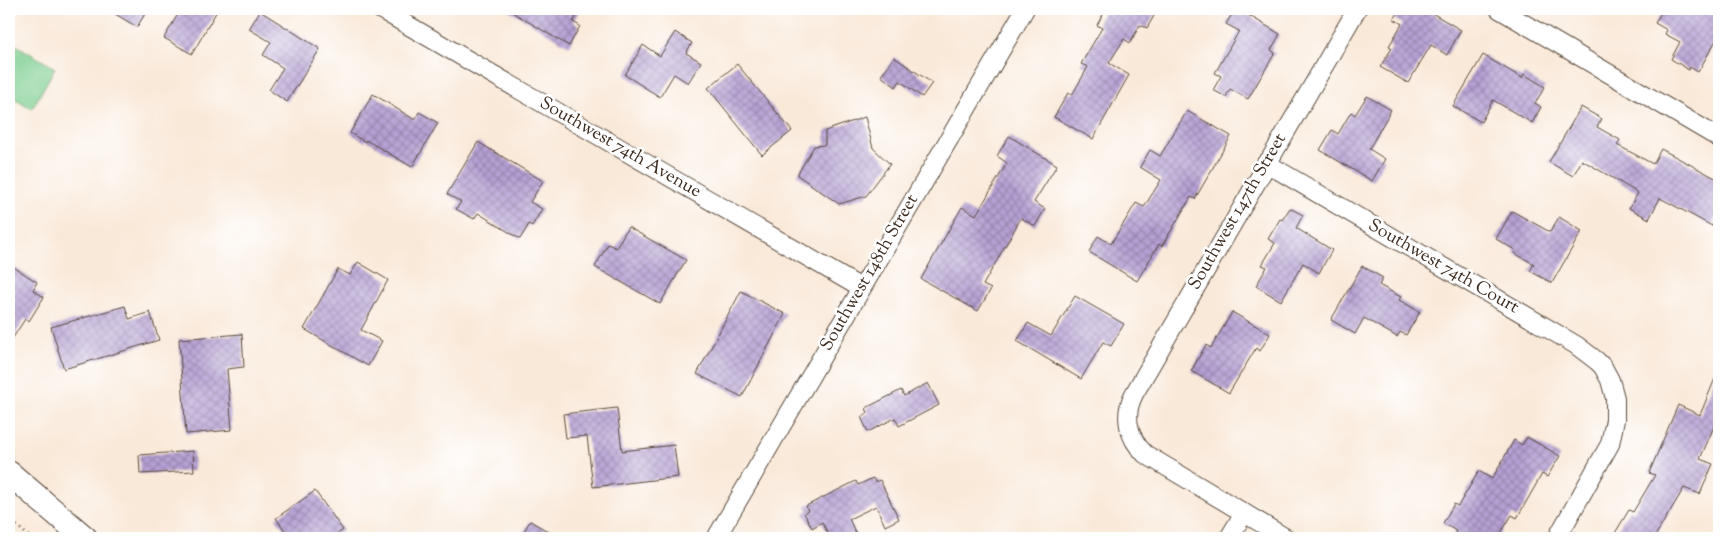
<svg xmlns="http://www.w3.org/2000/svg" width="1728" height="547" font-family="'Sorts Mill Goudy',serif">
  <defs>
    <pattern id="building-cross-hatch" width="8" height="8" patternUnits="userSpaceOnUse" patternTransform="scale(1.25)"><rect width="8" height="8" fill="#b5a0d4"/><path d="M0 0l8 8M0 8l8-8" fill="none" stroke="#9483ab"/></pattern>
  </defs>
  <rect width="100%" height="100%" fill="#fff"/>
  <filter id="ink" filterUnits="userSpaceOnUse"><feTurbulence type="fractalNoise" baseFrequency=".02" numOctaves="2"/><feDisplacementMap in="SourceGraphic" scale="10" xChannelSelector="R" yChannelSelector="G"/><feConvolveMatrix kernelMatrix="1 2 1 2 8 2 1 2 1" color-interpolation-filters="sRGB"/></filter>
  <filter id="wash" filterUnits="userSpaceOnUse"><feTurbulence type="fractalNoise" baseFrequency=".0096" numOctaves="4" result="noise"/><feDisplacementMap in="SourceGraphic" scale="20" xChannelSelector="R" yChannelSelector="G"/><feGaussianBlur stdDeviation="1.12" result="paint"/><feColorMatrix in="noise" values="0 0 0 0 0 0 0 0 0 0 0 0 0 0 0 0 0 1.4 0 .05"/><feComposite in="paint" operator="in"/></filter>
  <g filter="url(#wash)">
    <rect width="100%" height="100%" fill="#f9e9d9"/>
    <path fill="#7ece8f" stroke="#5c7c56" d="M9 41 55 68 32 109 9 95Z"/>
    <g id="blocks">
      <g fill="url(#building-cross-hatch)">
        <path d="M107 9H148L137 27Z"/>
        <path d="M181 9H218L192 54 164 38Z"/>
        <path d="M507 9H580L573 22 580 26 569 46Z"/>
        <path d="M1106 9H1158L1147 28 1140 25 1130 43 1124 39 1109 63 1129 75 1093 139 1054 117 1068 93 1072 95 1088 67 1081 64 1102 28 1097 25Z"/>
        <path d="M1235 9H1238L1280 34 1271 50 1275 53 1248 99 1230 89 1226 97 1213 90 1221 76 1215 73 1239 31 1226 24Z"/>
        <path d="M1401 9H1425L1461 30 1447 55 1431 45 1408 83 1380 67 1392 48 1389 46 1402 24 1394 19Z"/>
        <path d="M1663 9H1705L1719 17V35L1698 72 1690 67 1689 70 1671 59 1680 42 1665 34 1667 30 1655 23Z"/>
        <path d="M260 11 320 49 287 102 269 90 283 68 263 55 271 42 249 29Z"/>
        <path d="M675 32 692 43 686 53 701 62 688 83 674 74 660 97 625 75 643 45 660 56Z"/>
        <path d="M1483 55 1522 78 1524 74 1545 87 1535 103 1541 107 1532 123 1493 100 1481 122 1453 106Z"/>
        <path d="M894 57 932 83 922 97 900 81 896 87 881 76Z"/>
        <path d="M737 64 792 131 762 155 708 88Z"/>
        <path d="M373 94 415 120 419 112 438 123 412 167 366 140 365 142 350 133Z"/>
        <path d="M1367 96 1391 110 1369 149 1385 159 1372 181 1320 150 1332 130 1338 134 1351 112 1355 115Z"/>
        <path d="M1581 107 1602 119 1597 127 1620 140 1617 145 1653 164 1661 149 1719 180V212L1712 226 1660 198 1649 219 1629 208 1638 193 1582 160 1573 176 1549 162Z"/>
        <path d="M1187 111 1231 136 1195 199 1191 197 1162 246 1159 244 1137 281 1089 252 1098 236 1111 244 1136 203 1144 207 1161 180 1140 167 1150 150 1160 156Z"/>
        <path d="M865 117 873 148 890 164 866 196 839 204 797 175 814 146 825 145V131Z"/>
        <path d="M1009 136 1057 165 1034 202 1045 209 1035 226 1021 218 983 285 991 289 978 311 921 279 962 207 976 215 1007 163 997 156Z"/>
        <path d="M478 142 543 181 530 202 542 209 532 226 529 224 520 239 478 213 474 219 456 209 461 202 447 194Z"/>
        <path d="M1290 208 1303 215 1296 228 1332 250 1319 273 1303 263 1281 301 1256 286 1267 267 1262 265 1275 243 1268 239 1280 219 1282 220Z"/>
        <path d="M1512 211 1550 232 1559 217 1582 231 1552 283 1530 271 1534 264 1514 253 1515 250 1496 239Z"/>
        <path d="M628 227 686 260 660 304 595 267 608 244 616 248Z"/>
        <path d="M358 262 388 280 361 330 382 341 368 366 304 329 338 269 350 275Z"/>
        <path d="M9 264 37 282 33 290 44 297 29 321 25 319 9 344Z"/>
        <path d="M1362 266 1383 278 1379 285 1401 297 1399 300 1420 312 1406 335 1400 332 1397 337 1364 318 1355 334 1331 320Z"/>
        <path d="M741 291 785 314 742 397 697 374Z"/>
        <path d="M1075 296 1124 324 1111 346 1103 342 1081 379 1017 341 1028 323 1051 336Z"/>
        <path d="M125 306 129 319 150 312 159 340 64 369 51 327Z"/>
        <path d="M1232 312 1270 334 1260 351 1256 348 1229 393 1191 371 1206 345 1211 348Z"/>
        <path d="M242 334 244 367 227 369 232 430 186 434 179 339Z"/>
        <path d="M1719 369V415L1700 459 1713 464 1700 494 1684 488 1654 538H1612L1629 510 1633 512 1655 475 1649 473 1678 405 1700 415Z"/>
        <path d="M928 383 939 405 899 426 895 418 868 432 861 417 868 413 866 408 901 390 904 396Z"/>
        <path d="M617 408 622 451 674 445 678 477 593 487 587 436 566 438 563 414Z"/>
        <path d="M1527 437 1560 456 1547 477 1542 474 1517 518 1512 515 1498 538H1452L1456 531 1443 523 1454 504 1458 506 1479 471 1492 479 1514 440 1522 445Z"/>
        <path d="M193 451 194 471 140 474 139 455Z"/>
        <path d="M873 478 875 482 880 480 899 519 885 526 876 506 849 519 858 538H830L822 522 812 528 804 513 808 511 806 506 856 481 858 485Z"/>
        <path d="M315 491 343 530 331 538H290L276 518Z"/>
        <path d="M530 521 560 538H520Z"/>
      </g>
    </g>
  </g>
  <g filter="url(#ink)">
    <use href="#blocks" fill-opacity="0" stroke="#58473a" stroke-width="1"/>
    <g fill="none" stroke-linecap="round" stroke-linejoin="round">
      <g stroke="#58473a" stroke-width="20">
        <g id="street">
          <path d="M380 9 861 288"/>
          <path d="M1499 9 1719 138"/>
          <path d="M1266 163 1576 345 1597 361 1603 367 1610 380 1615 398V420L1610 444 1557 538"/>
          <path d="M716 538 1025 9"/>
          <path d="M1229 538 1244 513"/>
          <path d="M1286 538 1145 454C1128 438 1123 415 1134 394L1357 9"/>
        </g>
      </g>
      <g stroke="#58473a" stroke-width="26">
        <path id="secondary" d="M9 473 85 538"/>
      </g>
      <path stroke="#58473a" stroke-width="3" stroke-dasharray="1 4" stroke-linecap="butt" d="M9 519 31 538"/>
      <use href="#street" stroke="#fff" stroke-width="18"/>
      <use href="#secondary" stroke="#fff" stroke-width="24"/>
    </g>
  </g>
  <g text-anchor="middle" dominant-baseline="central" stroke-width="5" stroke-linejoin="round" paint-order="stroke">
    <g font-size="18" fill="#3b2a1e" stroke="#fff">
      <text transform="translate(620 148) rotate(30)">Southwest 74th Avenue</text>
      <text transform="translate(1238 212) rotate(-60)">Southwest 147th Street</text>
      <text transform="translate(1443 267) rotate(30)">Southwest 74th Court</text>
      <text transform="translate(870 273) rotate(-60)">Southwest 148th Street</text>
    </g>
  </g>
  <rect width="1728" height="547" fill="none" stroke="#fff" stroke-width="30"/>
</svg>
